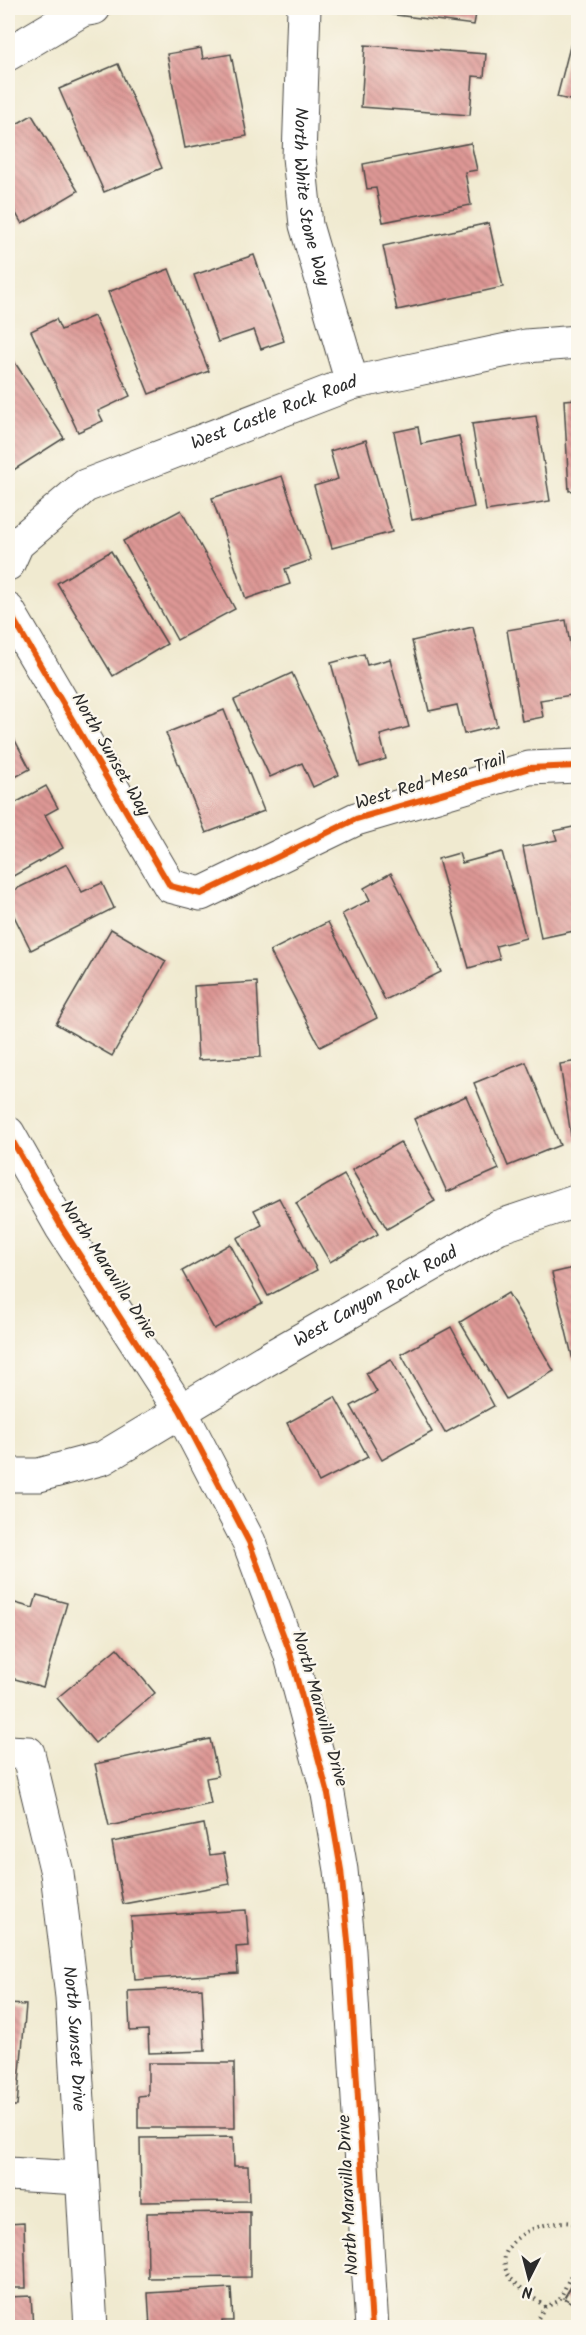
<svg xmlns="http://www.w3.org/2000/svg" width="586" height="2335" font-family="Kalam,sans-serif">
  <defs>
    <pattern id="building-back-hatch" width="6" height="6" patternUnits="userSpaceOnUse" patternTransform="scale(1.5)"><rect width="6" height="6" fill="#de9895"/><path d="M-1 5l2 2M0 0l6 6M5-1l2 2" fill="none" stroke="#b47c7a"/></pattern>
  </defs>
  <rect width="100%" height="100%" fill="#fbf7ec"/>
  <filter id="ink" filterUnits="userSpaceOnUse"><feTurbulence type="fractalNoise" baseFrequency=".0167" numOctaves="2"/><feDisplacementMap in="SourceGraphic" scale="12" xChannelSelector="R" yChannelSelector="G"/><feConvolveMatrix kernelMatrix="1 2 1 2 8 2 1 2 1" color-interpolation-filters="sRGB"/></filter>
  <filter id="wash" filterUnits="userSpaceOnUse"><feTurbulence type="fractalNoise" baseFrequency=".008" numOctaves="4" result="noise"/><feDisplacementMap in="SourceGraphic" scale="24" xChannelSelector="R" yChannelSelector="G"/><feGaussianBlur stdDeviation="1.35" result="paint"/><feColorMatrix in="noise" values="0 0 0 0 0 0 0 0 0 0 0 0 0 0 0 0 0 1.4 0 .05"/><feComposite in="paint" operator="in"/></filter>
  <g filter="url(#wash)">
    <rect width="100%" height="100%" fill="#f0ead0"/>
    <g id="blocks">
      <g fill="url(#building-back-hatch)">
        <path d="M374 8H477L474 25 373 12Z"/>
        <path d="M575 27H578V102L557 97Z"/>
        <path d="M365 45 486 54 484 77 473 76 470 115 361 107Z"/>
        <path d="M201 48 203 59 231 54 247 136 185 148 167 54Z"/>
        <path d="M118 64 162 168 104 192 59 89Z"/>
        <path d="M32 115 78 191 22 224 8 199V129Z"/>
        <path d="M471 143 477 170 465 172 471 205 383 222 376 188 367 189 363 164Z"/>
        <path d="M489 223 503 287 397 310 383 246Z"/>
        <path d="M8 236 14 248 8 252Z"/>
        <path d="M254 255 284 341 261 349 254 330 218 342 194 275Z"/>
        <path d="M169 269 209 371 149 394 108 292Z"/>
        <path d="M94 316 130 396 98 411 103 421 78 432 31 331 56 319 61 330Z"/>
        <path d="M8 352 64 438 9 473 8 471Z"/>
        <path d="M578 399V490L569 491 564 400Z"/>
        <path d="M536 416 550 501 486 511 472 424Z"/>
        <path d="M418 427 421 444 459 436 474 507 412 520 394 432Z"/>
        <path d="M366 440 392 532 332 548 314 486 338 479 330 451Z"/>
        <path d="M282 476 311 560 285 569 290 584 246 599 212 498Z"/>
        <path d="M181 510 235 609 177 640 123 541Z"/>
        <path d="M111 551 167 644 113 676 57 583Z"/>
        <path d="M566 620 578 694 540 700 543 717 522 721 507 630Z"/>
        <path d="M473 627 497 726 464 734 457 705 429 711 412 641Z"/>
        <path d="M364 654 367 665 390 659 409 727 380 735 386 759 360 767 331 663Z"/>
        <path d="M292 673 339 775 313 787 302 763 270 777 234 700Z"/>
        <path d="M224 710 264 811 206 833 166 733Z"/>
        <path d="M8 727 30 769 8 781Z"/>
        <path d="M46 786 58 808 45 815 63 848 8 879V807Z"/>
        <path d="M578 826V942H576L574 931 541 938 523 847 557 840 554 831Z"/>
        <path d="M502 852 526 938 496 946 500 959 469 968 438 859 459 853 462 863Z"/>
        <path d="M67 864 82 892 102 883 114 908 31 950 8 904V893Z"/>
        <path d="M391 873 441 972 385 1000 342 914 370 900 364 888Z"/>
        <path d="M328 922 377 1018 320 1047 270 951Z"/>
        <path d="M111 929 166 961 112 1056 56 1024Z"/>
        <path d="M257 982 261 1057 198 1060 194 986Z"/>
        <path d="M578 1061V1141L572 1142 560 1064Z"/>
        <path d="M526 1062 560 1145 508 1166 474 1083Z"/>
        <path d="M466 1096 499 1169 447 1192 414 1119Z"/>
        <path d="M400 1142 435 1201 387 1229 352 1170Z"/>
        <path d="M344 1175 378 1234 330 1262 296 1203Z"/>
        <path d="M279 1198 317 1270 268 1296 237 1238 262 1225 254 1210Z"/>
        <path d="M230 1244 262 1303 214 1329 182 1271Z"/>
        <path d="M578 1267V1359L573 1360 552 1273Z"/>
        <path d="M508 1293 554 1371 506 1399 460 1322Z"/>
        <path d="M451 1327 494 1406 445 1433 401 1354Z"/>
        <path d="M391 1359 432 1432 382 1460 351 1406 377 1392 366 1373Z"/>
        <path d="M335 1397 368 1457 319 1482 287 1423Z"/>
        <path d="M37 1595 67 1603 43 1687 8 1677V1601L33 1608Z"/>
        <path d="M117 1648 155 1693 95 1743 57 1698Z"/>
        <path d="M210 1739 218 1776 206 1778 211 1804 109 1826 95 1764Z"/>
        <path d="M204 1824 210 1855 224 1853 230 1884 123 1904 112 1842Z"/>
        <path d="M246 1910 249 1946 236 1947 238 1973 135 1980 131 1917Z"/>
        <path d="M202 1988 205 2051 149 2053 148 2030 130 2031 128 1991Z"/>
        <path d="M8 2004 26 2005 17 2106H8Z"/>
        <path d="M148 2063H234L235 2128H138V2096L148 2095Z"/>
        <path d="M233 2137 234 2166H248L249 2201 141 2202 140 2138Z"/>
        <path d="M250 2212V2277L148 2278 147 2213Z"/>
        <path d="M24 2223 26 2288H8V2224Z"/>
        <path d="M578 2275V2307L564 2298Z"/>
        <path d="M231 2288 233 2321H222V2328H150L148 2293Z"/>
        <path d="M31 2296 33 2328H8V2297Z"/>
      </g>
    </g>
  </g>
  <g filter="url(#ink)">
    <use href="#blocks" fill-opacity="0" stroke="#494844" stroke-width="1.5"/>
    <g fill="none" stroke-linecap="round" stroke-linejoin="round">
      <g stroke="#494844" stroke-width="35">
        <g id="minor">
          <path id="s1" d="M304 8 299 157 306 225 352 383"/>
          <path d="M8 54 82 10 94 8"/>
          <path id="s2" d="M8 564 17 544 85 486 352 383 526 346 578 342"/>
          <path d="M8 610 170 886 201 894 356 819 529 768 578 766"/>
          <path d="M8 1133 62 1228 180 1410 249 1542 290 1653 328 1794 341 1870 349 1951 372 2328"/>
          <path id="s3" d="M8 1475H39L103 1458 264 1361 498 1227 578 1200"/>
          <path id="s4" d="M8 1752 28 1753 57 1873 72 1997 91 2328"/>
          <path d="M8 2174 81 2178"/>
        </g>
      </g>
      <g stroke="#494844" stroke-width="4" stroke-dasharray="1.5 4.5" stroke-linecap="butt">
        <path d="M545 2307C536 2299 511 2282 507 2273 492 2238 547 2218 573 2223L577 2234 578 2260"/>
        <path d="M532 2328 545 2307 559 2301 578 2260"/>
      </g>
      <use href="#minor" stroke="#fff" stroke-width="33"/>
      <g stroke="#fbf7ec" stroke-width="10">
        <g id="cycleway">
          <path d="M8 610 170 886 201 894 356 819 529 768 578 766"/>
          <path d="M8 1133 62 1228 180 1410 249 1542 290 1653 328 1794 341 1870 349 1951 372 2328"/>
        </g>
      </g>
      <use href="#cycleway" stroke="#e8590c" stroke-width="6"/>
    </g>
  </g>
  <g text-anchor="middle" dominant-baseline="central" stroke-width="4.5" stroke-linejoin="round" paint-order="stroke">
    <g font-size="18" fill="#2b2b2b" stroke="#fbf7ec">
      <text stroke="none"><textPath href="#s1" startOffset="190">North White Stone Way</textPath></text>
      <text stroke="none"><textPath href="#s2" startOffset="314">West Castle Rock Road</textPath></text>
      <text transform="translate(110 755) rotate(60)">North Sunset Way</text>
      <text transform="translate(431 782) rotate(-17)">West Red Mesa Trail</text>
      <text transform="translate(108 1270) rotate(57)">North Maravilla Drive</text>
      <text stroke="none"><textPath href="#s3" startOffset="414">West Canyon Rock Road</textPath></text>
      <text transform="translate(319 1709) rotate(74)">North Maravilla Drive</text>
      <text stroke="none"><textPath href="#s4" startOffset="310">North Sunset Drive</textPath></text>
      <text transform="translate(349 2195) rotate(-93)">North Maravilla Drive</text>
    </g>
  </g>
  <rect width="586" height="2335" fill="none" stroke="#fbf7ec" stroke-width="30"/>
  <g transform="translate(529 2278) rotate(186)" stroke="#fbf7ec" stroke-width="4.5" paint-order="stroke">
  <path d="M0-4.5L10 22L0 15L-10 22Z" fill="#2b2b2b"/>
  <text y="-9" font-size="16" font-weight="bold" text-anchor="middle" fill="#2b2b2b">N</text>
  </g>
</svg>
